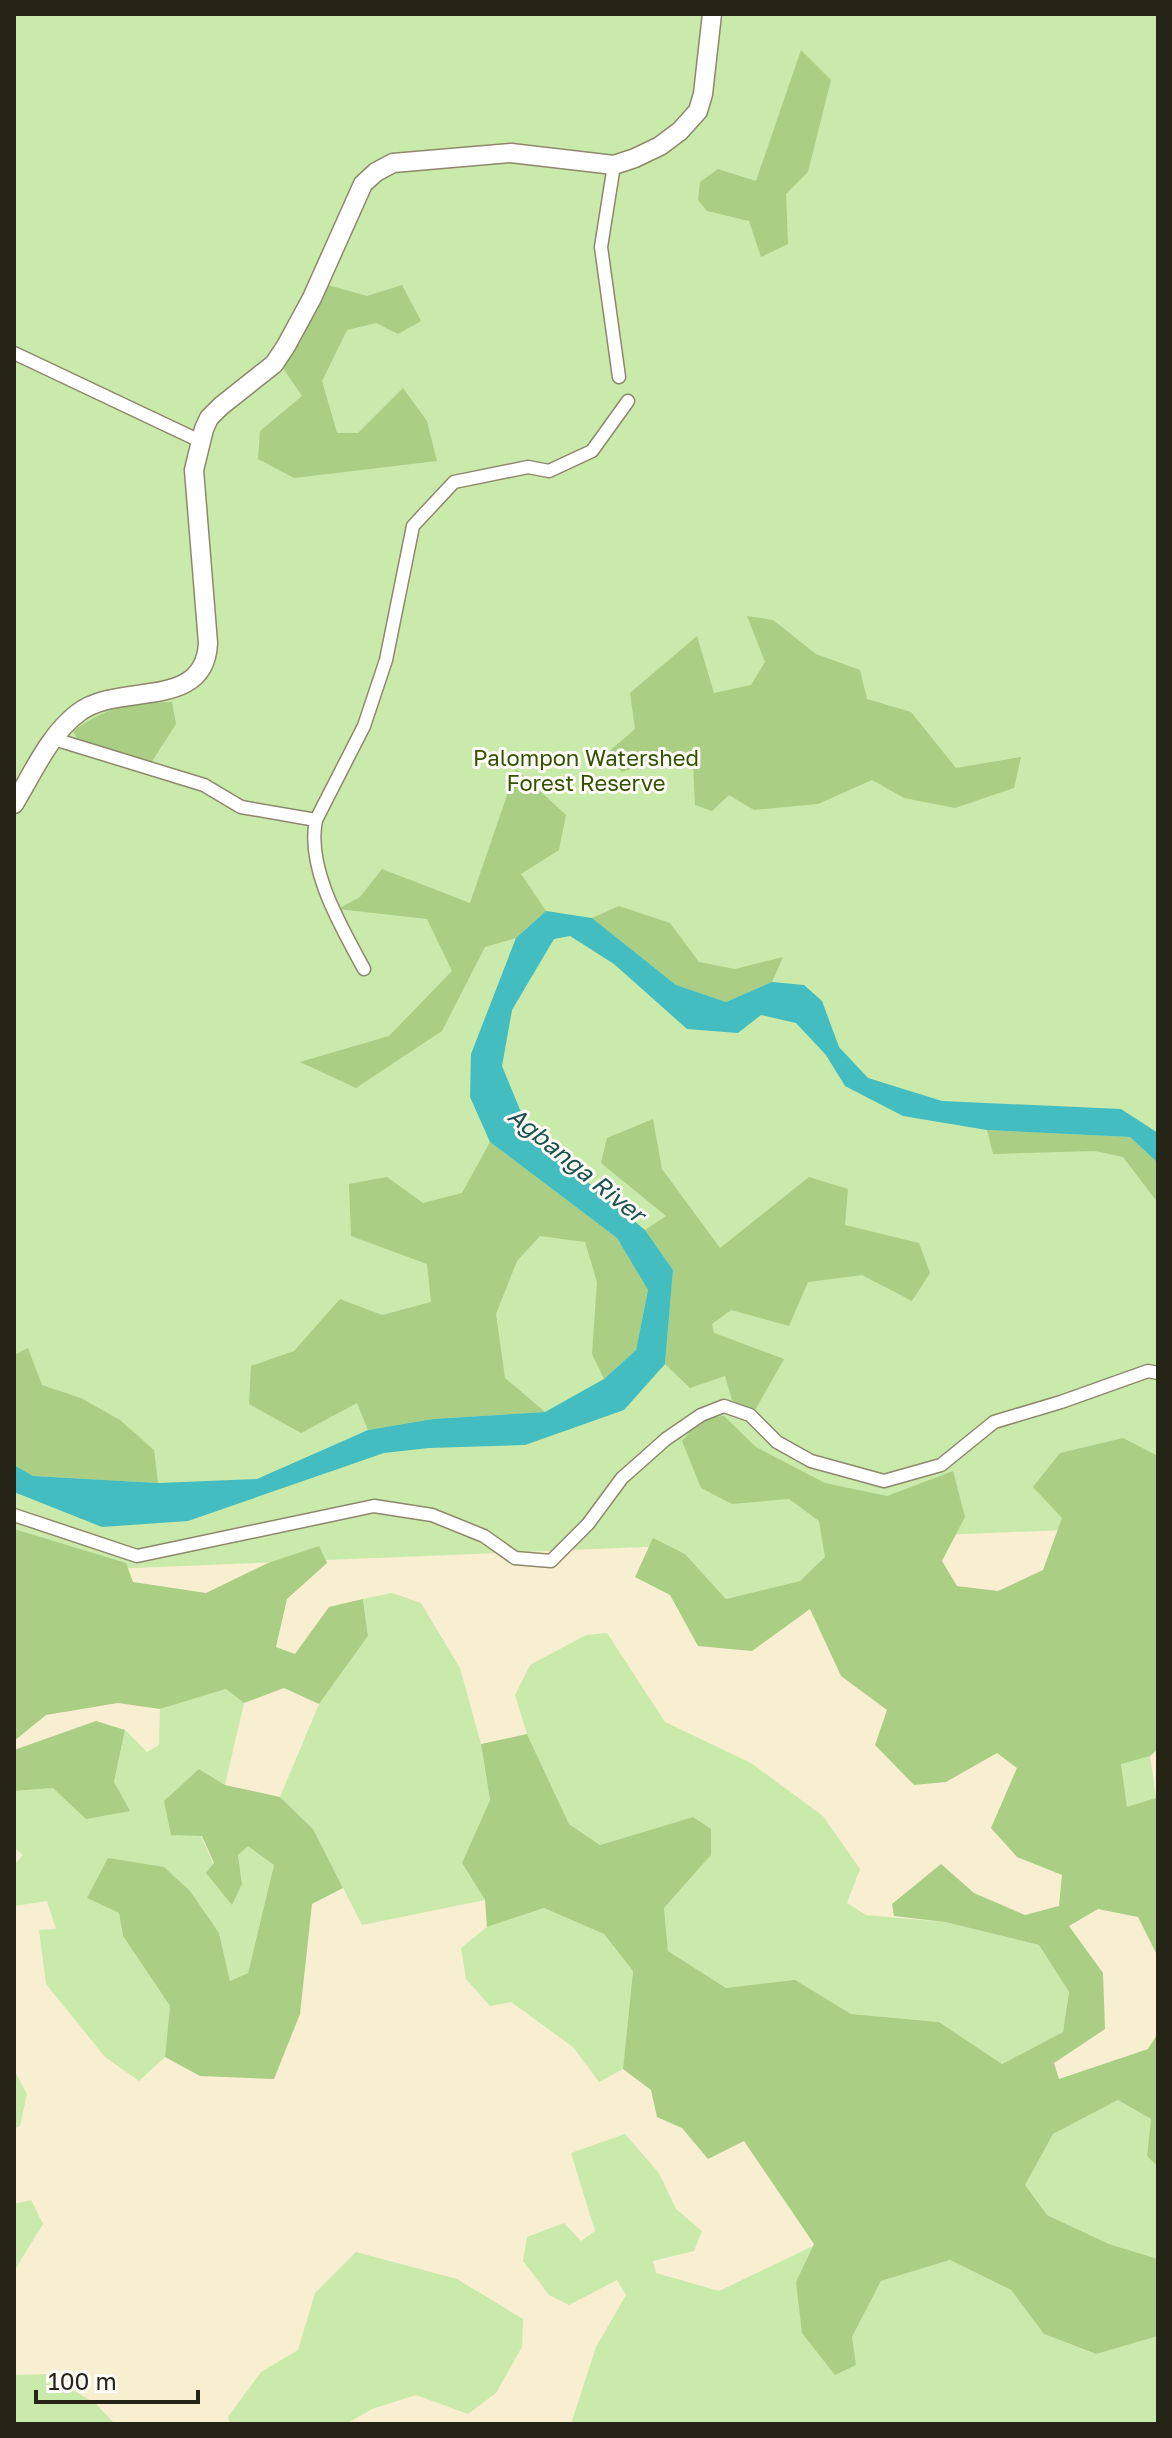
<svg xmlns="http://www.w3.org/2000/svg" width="1172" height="2438" font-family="'Golos Text',sans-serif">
  <rect width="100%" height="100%" fill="#f8efd0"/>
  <g fill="#c9eaab">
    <path d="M14 14H1158V1526L823 1540 826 1557 800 1581 726 1599 685 1554 668 1546 14 1573Z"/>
    <path d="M392 1593 421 1603 460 1668 481 1744 490 1800 462 1863 485 1900 362 1925 313 1829 280 1797 319 1704 368 1636 363 1599Z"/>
    <path d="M607 1633 665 1722 751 1763 823 1816 860 1869 847 1903 866 1915 945 1922 1039 1945 1069 1992 1063 2032 1002 2064 939 2022 851 2014 795 1981 726 1988 668 1951 664 1908 711 1855 693 1817 600 1845 569 1824 527 1734 515 1695 530 1665 586 1635Z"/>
    <path d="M226 1689 244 1703 225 1785 199 1769 201 1836 231 1904 242 1884 238 1855 248 1845 274 1865 248 1973 230 1981 219 1933 87 1898 119 1913 123 1936 170 2006 165 2057 139 2081 105 2057 46 1984 39 1930 56 1929 47 1901 14 1906V1861L17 1862 23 1855 14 1848V1791L53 1788 129 1811 114 1782 125 1730 147 1752 159 1745 160 1709Z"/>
    <path d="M1150 1756 1156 1797 1127 1808 1121 1763Z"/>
    <path d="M544 1908 604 1934 633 1971 623 2069 599 2082 573 2047 511 2002 490 2006 466 1979 461 1948 487 1927Z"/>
    <path d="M14 2070 27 2094 20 2126 14 2129Z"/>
    <path d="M1118 2100 1151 2119 1147 2156 1158 2167V2259L1109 2244 1047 2215 1024 2185 1053 2134Z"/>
    <path d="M625 2134 659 2173 676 2209 702 2231 694 2251 653 2261 656 2273 719 2291 815 2245 796 2282 855 2365 852 2337 881 2281 950 2260 1011 2290 1044 2334 1095 2354 1158 2336V2424H571L596 2347 626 2295 617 2280 569 2305 549 2295 523 2261 527 2237 564 2223 581 2241 595 2231 571 2153Z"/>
    <path d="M31 2200 43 2224 14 2271V2204Z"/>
    <path d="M356 2252 457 2279 523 2319 522 2347 496 2393 468 2414 416 2395 372 2409 346 2424H230L228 2417 261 2372 298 2350 315 2293Z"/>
    <path d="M47 2374 96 2404 115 2424H14V2375Z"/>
  </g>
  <g fill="#a9ce84">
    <path d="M801 50 831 80 808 172 786 194 788 244 761 257 749 221 707 211 698 200 700 182 718 169 756 181Z"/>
    <path d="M328 285 367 296 402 285 421 321 398 334 376 323 347 330 322 381 337 433H358L403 388 427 421 437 461 294 478 258 459 260 431 302 396 283 368Z"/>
    <path d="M747 616 773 620 816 654 860 670 867 699 911 712 956 768 1021 757 1014 788 955 808 904 798 872 780 818 804 754 810 729 795 712 811 695 805 693 764 661 759 622 772 606 754 635 729 630 693 697 636 714 693 751 685 765 662Z"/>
    <path d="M172 702 176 724 151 763 79 742 73 731C108 706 130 703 172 702Z"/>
    <path d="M516 769 566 815 559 850 521 874 546 911 516 938 485 947 442 1031 356 1088 300 1062 389 1036 452 971 427 919 338 909 360 897 382 869 470 903Z"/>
    <path d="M619 906 670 923 699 962 735 969 783 957 772 982 726 1002 676 985 592 918Z"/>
    <path d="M653 1119 662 1169 720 1248 809 1177 848 1189 845 1225 919 1243 930 1273 912 1301 862 1275 808 1282 789 1326 731 1310 712 1324 714 1333 784 1359 754 1412 732 1400 725 1376 690 1388 665 1364 673 1270 645 1230 666 1216 601 1163 607 1138Z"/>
    <path d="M987 1130 1130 1137 1158 1163V1203L1123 1157 1095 1151 993 1154Z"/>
    <path d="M490 1142 617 1238 648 1290 636 1350 604 1379 592 1354 597 1282 585 1242 540 1236 517 1261 496 1314 505 1378 545 1412 433 1419 368 1430 357 1403 301 1433 249 1404 251 1366 294 1351 340 1299 382 1315 431 1302 427 1264 351 1236 349 1184 387 1177 423 1203 462 1193Z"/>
    <path d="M28 1348 42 1385 81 1398 120 1420 154 1450 158 1483 33 1476 14 1465V1355Z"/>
    <path d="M724 1416 756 1447 825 1483 887 1496 953 1471 965 1517 942 1561 957 1586 998 1591 1043 1570 1062 1518 1033 1487 1060 1453 1123 1438 1158 1456V1749L1150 1756 1121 1764 1127 1807 1158 1797V1957L1138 1917 1098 1909 1069 1926 1103 1973 1105 2029 1054 2063 1059 2079 1148 2049 1158 2033V2167L1147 2156 1151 2119 1118 2100 1053 2134 1025 2185 1047 2215 1109 2244 1158 2259V2336L1096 2354 1044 2334 1011 2290 950 2260 881 2281 852 2337 856 2365 835 2375 802 2333 796 2282 814 2244 744 2141 708 2159 682 2128 657 2117 651 2090 623 2069 633 1971 604 1934 544 1908 487 1927 485 1900 462 1863 490 1800 481 1744 527 1734 569 1824 600 1845 693 1817 711 1829V1855L664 1908 668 1951 726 1988 795 1980 851 2014 939 2022 1002 2064 1063 2032 1069 1992 1039 1945 945 1922 894 1916 892 1904 941 1864 974 1893 1025 1915 1059 1906 1062 1875 1017 1857 991 1828 1017 1768 997 1753 946 1782 914 1785 875 1745 887 1710 841 1676 810 1609 752 1651 698 1646 670 1595 635 1577 653 1538 685 1554 726 1599 800 1581 825 1557 819 1521 789 1499 732 1504 701 1488 682 1441 702 1418Z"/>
    <path d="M14 1529 126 1563 133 1582 206 1593 268 1563 319 1546 327 1563 287 1599 276 1647 295 1654 329 1607 363 1599 368 1636 319 1704 284 1688 244 1703 226 1689 160 1709 118 1703 46 1715 14 1741Z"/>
    <path d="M96 1721 125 1730 114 1782 130 1811 86 1819 53 1788 14 1791V1750Z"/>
    <path d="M199 1769 225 1785 280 1797 313 1829 343 1888 312 1904 300 2014 274 2079 200 2076 165 2057 170 2006 123 1936 119 1913 87 1898 108 1858 164 1867 190 1891 219 1933 230 1981 248 1973 274 1865 248 1846 238 1855 242 1884 232 1905 206 1873 214 1863 202 1836 171 1835 164 1801Z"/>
  </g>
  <path fill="#43bdbf" d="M546 911 592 918 676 985 726 1002 772 982 804 985 822 1001 839 1047 868 1078 942 1101 1121 1109 1158 1133V1163L1130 1137 987 1130 903 1116 845 1086 826 1055 796 1023 761 1015 738 1033 687 1029 614 964 570 936 554 939 512 1010 502 1066 530 1134 645 1230 673 1270 665 1364 624 1410 525 1445 429 1448 384 1453 188 1521 102 1527 14 1492V1465L33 1476 158 1483 257 1479 368 1430 433 1419 545 1412 604 1379 636 1350 648 1290 617 1238 490 1142 470 1097 471 1054 516 938Z"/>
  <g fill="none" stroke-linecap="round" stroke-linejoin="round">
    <g stroke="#8f876b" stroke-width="15">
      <g id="street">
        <path d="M614 165 601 247 619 377"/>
        <path d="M14 353 200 441"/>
        <path d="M54 739 204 785 241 807 316 820"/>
        <path d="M364 969C342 928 306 869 316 820L364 726 386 660 413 526 454 482 528 467 549 471 592 451 628 401"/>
        <path d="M14 1515 137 1556 374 1506 432 1515 484 1536 515 1558 551 1561 588 1524 622 1478 666 1439 701 1415 724 1406 750 1415 777 1442 811 1461 884 1481 941 1465 994 1422 1061 1402 1148 1371 1158 1373"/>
      </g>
    </g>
    <g stroke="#8f876b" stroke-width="21">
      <path id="secondary" d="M14 804C33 773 49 735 78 713 119 681 205 712 208 643L194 470 204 429 209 418 221 406 274 364 286 346 312 298 363 184 376 172 393 163 511 153 614 165 635 158 660 146 680 131 698 111 703 94 712 14"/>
    </g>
    <use href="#street" stroke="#fff" stroke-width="12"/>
    <use href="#secondary" stroke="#fff" stroke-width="18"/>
  </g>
  <g text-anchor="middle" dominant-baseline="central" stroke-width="6" stroke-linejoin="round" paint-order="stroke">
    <g font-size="22" fill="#325100" stroke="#fefcf6">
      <text x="586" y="757">Palompon Watershed<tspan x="586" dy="25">Forest Reserve</tspan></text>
    </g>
    <g font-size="24" font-style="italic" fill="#1d5152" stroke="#fefcf6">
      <text transform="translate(577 1164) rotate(39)">Agbanga River</text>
    </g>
  </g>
  <rect width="1172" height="2438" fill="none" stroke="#262317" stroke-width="32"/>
  <path d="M36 2390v12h162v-12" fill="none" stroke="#262317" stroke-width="4"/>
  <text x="48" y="2390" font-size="24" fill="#262317" stroke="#fefcf6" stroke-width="6" paint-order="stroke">100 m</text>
</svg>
